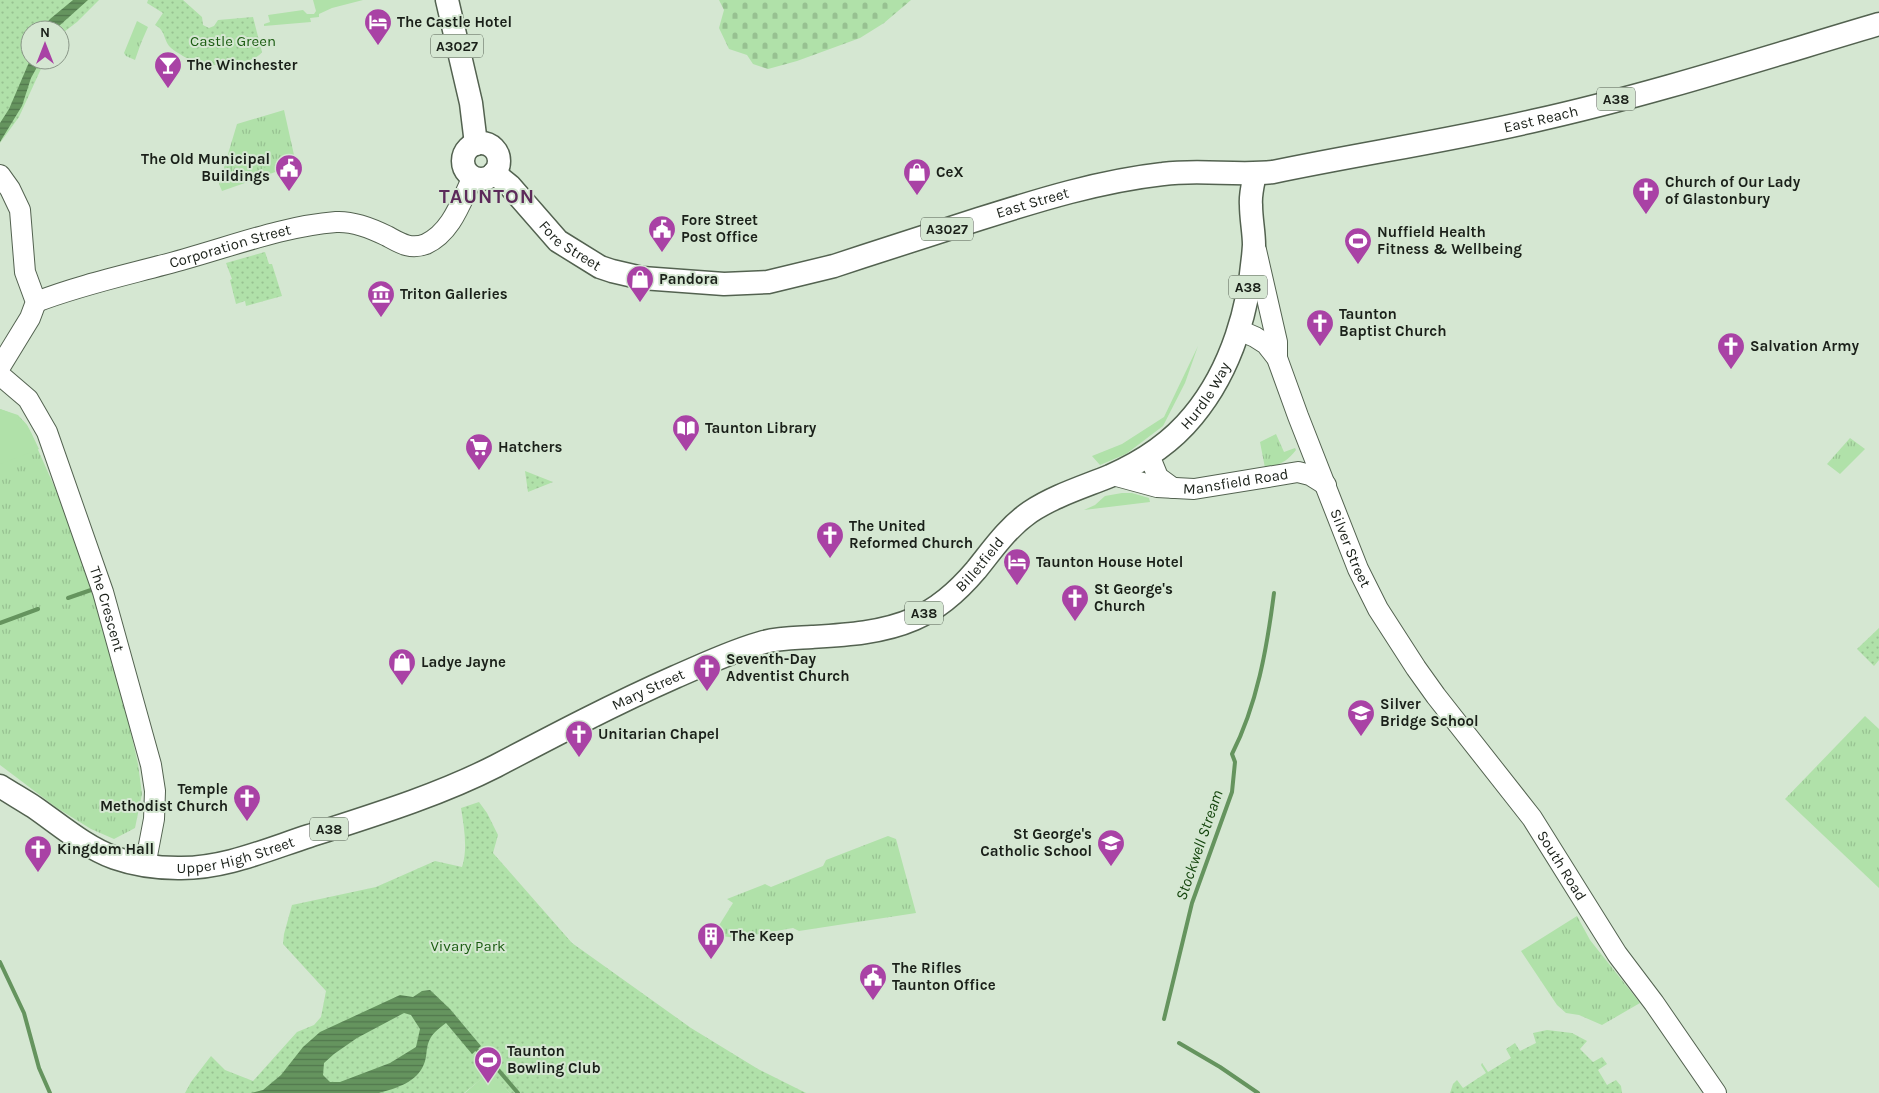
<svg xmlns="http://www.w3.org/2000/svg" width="1879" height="1093" font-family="Karla,sans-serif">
  <defs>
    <pattern id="grass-tufts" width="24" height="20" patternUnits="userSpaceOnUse" patternTransform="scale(1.25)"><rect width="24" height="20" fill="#b0e1a9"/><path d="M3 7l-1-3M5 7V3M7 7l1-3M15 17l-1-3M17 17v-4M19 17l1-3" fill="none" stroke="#97c191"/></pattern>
    <pattern id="cemetery-stones" width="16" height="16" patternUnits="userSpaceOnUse" patternTransform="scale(1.25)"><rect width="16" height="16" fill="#b0e1a9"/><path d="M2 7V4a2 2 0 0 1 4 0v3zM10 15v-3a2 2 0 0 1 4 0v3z" fill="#97c191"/></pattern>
    <pattern id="park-dots" width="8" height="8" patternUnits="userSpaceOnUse" patternTransform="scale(1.25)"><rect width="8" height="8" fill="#b0e1a9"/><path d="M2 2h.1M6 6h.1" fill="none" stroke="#97c191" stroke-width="1.8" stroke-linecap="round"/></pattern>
    <pattern id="water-rules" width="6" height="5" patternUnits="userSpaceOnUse" patternTransform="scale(1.25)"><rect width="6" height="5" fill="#65945e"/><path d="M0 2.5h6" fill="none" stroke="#52784d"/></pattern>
  </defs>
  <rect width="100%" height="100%" fill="#d5e7d2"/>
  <g fill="url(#grass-tufts)">
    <path d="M137 21 148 27 141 43 135 60 126 56 124 53Z"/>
    <path d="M284 110 294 155 288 157 289 160 219 184 237 124Z"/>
    <path d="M0 409 18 415 27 425 79 542 114 658 138 764 142 794 135 828 114 839 91 829 57 808 0 765Z"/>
    <path d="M1276 434 1284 452 1295 448 1296 450C1288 461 1278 466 1265 468L1260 442Z"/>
    <path d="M1850 438 1865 449 1840 474 1827 464Z"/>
    <path d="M1865 716 1879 729V888L1785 799Z"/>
    <path d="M888 836 896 839 916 913 799 931 793 928 737 938 713 935 733 903 727 899 765 884 771 887 823 866 826 860Z"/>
    <path d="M1577 916 1590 940 1640 1003 1602 1025 1579 1015 1566 1013 1557 1005 1521 951Z"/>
  </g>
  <path fill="url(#cemetery-stones)" d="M719 0H911L884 23 860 38 797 61 768 69 753 64 747 55 729 49 719 28 724 10Z"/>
  <g fill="url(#park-dots)">
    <path d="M0 0H99L77 22 60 35V30H30V60H45L19 117 0 143Z"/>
    <path d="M148 0H183L202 17 203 25 209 28 214 26 218 20 253 17 262 52C255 64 213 67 200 64 195 63 173 51 170 47 163 39 166 31 155 25L163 13 147 3Z"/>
    <path d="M265 252 269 264H272L282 296 246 306 245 301 236 304 230 280 232 279 226 263Z"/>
    <path d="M525 471 553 482 528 492Z"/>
    <path d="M1879 628V660L1874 666 1857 649Z"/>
    <path d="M479 802 487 813 498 835 493 853 572 943 691 1028 758 1069 806 1093H510L490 1072 464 1093H185L191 1082 211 1056 225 1070 253 1081 297 1032 314 1025 321 1017 326 991 283 944 284 934 292 905 376 887 435 861 462 867C468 849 464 827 461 808Z"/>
    <path d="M1547 1030 1572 1033 1587 1041 1580 1049 1593 1062 1602 1057 1607 1064 1598 1070 1607 1085 1616 1080 1621 1086 1622 1093H1450L1453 1084 1457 1080 1463 1088 1486 1073 1481 1065 1482 1063 1488 1072 1511 1058 1506 1049 1515 1043 1520 1051 1536 1043 1533 1033Z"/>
  </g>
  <g fill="#b0e1a9">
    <path d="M313 0H363L332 8 319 14V17L310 18 311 22 264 26V24L270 22 268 15 303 10 307 14H314L316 11Z"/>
    <path d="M279 163 281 170 222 191 219 184Z"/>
    <path d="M1198 346 1185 383 1163 426 1126 454 1100 465 1092 456 1122 444 1164 417Z"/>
    <path d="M0 409C28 419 27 424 39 449L0 464Z"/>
    <path d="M1122 493H1132L1149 498 1150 502 1084 510 1095 505 1105 496Z"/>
    <path d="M490 1071 510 1093H465Z"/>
  </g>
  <g fill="url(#water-rules)" fill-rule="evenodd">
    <path d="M73 0H88L59 26V30H41L50 19Z"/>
    <path d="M30 60H41L31 78 22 106 0 142V123L9 109Z"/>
    <path d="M430 990 450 1009 481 1046 472 1054 446 1023C438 1029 431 1034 428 1044 426 1050 427 1057 424 1064 417 1082 397 1088 379 1093H251L263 1090 281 1075 303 1047 320 1032 400 995 413 997 422 991ZM404 1013 411 1015 420 1029 416 1047 390 1063 340 1082H330L323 1075 324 1063 334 1054 357 1038Z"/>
  </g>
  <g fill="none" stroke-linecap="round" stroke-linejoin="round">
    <g stroke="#65945e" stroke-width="4">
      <path d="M68 598 91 590"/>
      <path d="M0 623 38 609"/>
      <path d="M0 962 24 1013 39 1068 50 1093"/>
      <path d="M1164 1019 1192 903 1232 792 1235 762 1232 754C1257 705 1267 648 1274 593"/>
      <path d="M1179 1043 1220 1067 1258 1093"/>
      <path d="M477 1050 488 1058 518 1093"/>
    </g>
    <g stroke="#536250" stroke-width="22">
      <g id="secondary">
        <path d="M0 175 10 189 20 210 25 272 36 302 30 318 0 367"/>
        <path d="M1256 250 1277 342V358"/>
        <path id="s1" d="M36 302C85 283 136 273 185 259 235 245 285 226 336 222 352 221 373 229 387 236 400 243 410 250 426 244 452 232 461 201 473 177"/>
        <path id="s2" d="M1239 330 1255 337 1266 344 1277 358 1298 416 1358 569 1378 609 1416 668 1436 696 1532 818 1617 954 1654 1003 1716 1093"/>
        <path id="s3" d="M0 375 28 399 47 432 103 592 151 765 155 791 154 819 145 866"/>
        <path d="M1149 455 1158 477 1173 488"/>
        <path id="s4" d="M1113 475 1157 487 1194 489 1298 472 1310 475 1326 485"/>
      </g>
    </g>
    <g stroke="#536250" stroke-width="25">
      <g id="primary">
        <path d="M447 0 471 103 476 144"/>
        <circle cx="481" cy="161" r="18"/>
        <path id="s5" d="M494 173 510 186 558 241 600 267 612 271 642 278 724 284 768 282 834 266C882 250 930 235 979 219 1039 200 1100 181 1163 174 1200 169 1236 176 1273 172 1359 154 1447 141 1533 121 1650 95 1764 58 1879 24"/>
        <path id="s6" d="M0 786C11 793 23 800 34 807 60 825 85 847 115 858 135 865 157 868 178 868 223 869 266 850 309 836 371 816 437 796 496 766 555 735 614 704 675 677 703 665 734 650 764 642 779 638 796 638 812 637 845 635 882 633 914 619 938 609 959 590 976 570 993 549 1007 528 1030 512 1054 496 1083 487 1110 476 1142 462 1171 443 1193 416 1232 369 1250 306 1254 245 1254 232 1251 219 1251 205 1250 195 1253 184 1255 174"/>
      </g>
    </g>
    <use href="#secondary" stroke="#fff" stroke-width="20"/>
    <use href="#primary" stroke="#fff" stroke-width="22"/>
  </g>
  <defs>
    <g id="hotel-pin" transform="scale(1.4375)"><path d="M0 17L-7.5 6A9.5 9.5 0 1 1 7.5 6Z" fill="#a942a5" stroke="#d5e7d2"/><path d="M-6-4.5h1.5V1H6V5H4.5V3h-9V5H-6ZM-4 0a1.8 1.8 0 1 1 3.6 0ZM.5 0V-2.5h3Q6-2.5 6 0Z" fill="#fff"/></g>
    <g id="bar-pin" transform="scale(1.4375)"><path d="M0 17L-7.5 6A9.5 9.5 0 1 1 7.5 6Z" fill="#a942a5" stroke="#d5e7d2"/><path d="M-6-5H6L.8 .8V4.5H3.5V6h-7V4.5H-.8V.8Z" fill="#fff"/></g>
    <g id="civic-pin" transform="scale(1.4375)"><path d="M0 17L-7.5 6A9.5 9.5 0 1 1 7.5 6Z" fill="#a942a5" stroke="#d5e7d2"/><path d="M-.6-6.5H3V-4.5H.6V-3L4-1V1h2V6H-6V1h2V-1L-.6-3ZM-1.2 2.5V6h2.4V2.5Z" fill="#fff"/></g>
    <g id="shop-pin" transform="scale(1.4375)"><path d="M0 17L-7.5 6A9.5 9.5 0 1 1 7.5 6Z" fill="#a942a5" stroke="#d5e7d2"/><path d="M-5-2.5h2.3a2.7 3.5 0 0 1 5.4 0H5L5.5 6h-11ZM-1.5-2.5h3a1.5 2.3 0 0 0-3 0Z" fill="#fff"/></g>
    <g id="church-pin" transform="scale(1.4375)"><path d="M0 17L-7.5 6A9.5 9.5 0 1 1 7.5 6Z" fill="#a942a5" stroke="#d5e7d2"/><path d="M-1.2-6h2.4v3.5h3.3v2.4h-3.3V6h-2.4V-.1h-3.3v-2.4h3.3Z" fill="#fff"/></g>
    <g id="stadium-pin" transform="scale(1.4375)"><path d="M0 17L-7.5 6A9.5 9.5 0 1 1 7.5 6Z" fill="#a942a5" stroke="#d5e7d2"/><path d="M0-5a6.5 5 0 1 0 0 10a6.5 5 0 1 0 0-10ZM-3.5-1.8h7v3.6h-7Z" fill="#fff"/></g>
    <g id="museum-pin" transform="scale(1.4375)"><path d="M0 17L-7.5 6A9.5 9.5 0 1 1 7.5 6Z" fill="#a942a5" stroke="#d5e7d2"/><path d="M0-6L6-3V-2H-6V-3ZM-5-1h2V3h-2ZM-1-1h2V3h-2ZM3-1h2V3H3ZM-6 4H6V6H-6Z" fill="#fff"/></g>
    <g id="library-pin" transform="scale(1.4375)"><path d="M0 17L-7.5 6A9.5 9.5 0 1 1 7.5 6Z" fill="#a942a5" stroke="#d5e7d2"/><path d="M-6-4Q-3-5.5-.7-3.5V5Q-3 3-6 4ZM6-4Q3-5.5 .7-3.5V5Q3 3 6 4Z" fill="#fff"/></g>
    <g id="supermarket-pin" transform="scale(1.4375)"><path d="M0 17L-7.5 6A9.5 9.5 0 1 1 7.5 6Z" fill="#a942a5" stroke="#d5e7d2"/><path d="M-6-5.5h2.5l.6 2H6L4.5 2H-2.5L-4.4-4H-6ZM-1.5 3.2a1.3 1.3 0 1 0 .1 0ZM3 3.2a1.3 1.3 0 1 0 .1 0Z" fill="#fff"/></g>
    <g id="school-pin" transform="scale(1.4375)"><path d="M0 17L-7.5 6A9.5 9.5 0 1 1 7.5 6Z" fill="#a942a5" stroke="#d5e7d2"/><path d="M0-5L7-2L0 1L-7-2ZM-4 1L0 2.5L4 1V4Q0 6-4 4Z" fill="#fff"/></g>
    <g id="building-pin" transform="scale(1.4375)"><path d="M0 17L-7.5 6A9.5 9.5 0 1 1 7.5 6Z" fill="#a942a5" stroke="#d5e7d2"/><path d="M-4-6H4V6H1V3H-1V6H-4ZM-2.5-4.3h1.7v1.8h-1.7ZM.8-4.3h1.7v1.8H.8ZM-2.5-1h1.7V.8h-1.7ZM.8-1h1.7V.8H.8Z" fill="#fff"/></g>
  </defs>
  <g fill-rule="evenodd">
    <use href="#hotel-pin" x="378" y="22"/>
    <use href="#bar-pin" x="168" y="65"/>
    <use href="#civic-pin" x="289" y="168"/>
    <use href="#shop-pin" x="917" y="172"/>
    <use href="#church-pin" x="1646" y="191"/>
    <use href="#civic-pin" x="662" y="229"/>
    <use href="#stadium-pin" x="1358" y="241"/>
    <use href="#shop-pin" x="640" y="279"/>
    <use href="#museum-pin" x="381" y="294"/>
    <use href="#church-pin" x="1320" y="323"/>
    <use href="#church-pin" x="1731" y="346"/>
    <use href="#library-pin" x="686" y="428"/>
    <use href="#supermarket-pin" x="479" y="447"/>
    <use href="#church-pin" x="830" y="535"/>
    <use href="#hotel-pin" x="1017" y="562"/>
    <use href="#church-pin" x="1075" y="598"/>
    <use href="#shop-pin" x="402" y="662"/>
    <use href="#church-pin" x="707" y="668"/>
    <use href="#school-pin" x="1361" y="713"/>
    <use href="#church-pin" x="579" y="734"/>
    <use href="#church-pin" x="247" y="798"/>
    <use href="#school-pin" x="1111" y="843"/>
    <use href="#church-pin" x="38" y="849"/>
    <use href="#building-pin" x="711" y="936"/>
    <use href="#civic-pin" x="873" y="977"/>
    <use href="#stadium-pin" x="488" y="1060"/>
  </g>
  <g text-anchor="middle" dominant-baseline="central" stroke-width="4" stroke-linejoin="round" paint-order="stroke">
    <g fill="#d5e7d2" stroke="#525c50" stroke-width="1">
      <rect x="431" y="34.5" width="52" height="23" rx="4"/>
      <rect x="1597" y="87.5" width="38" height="23" rx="4"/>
      <rect x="921" y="217.5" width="52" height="23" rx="4"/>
      <rect x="1229" y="275.5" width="38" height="23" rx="4"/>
      <rect x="905" y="601.5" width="38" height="23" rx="4"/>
      <rect x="310" y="817.5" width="38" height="23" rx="4"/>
    </g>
    <g font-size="14" font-weight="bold" fill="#1a2019">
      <text x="457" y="46">A3027</text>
      <text x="1616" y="99">A38</text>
      <text x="947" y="229">A3027</text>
      <text x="1248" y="287">A38</text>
      <text x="924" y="613">A38</text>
      <text x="329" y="829">A38</text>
    </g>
    <g font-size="15" font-weight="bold" fill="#1a2019" stroke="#d5e7d2" text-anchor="start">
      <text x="397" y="22">The Castle Hotel</text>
      <text x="187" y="65">The Winchester</text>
      <text x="270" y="159" text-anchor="end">The Old Municipal<tspan x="270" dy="17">Buildings</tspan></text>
      <text x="936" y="172">CeX</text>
      <text x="1665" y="182">Church of Our Lady<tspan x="1665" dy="17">of Glastonbury</tspan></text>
      <text x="681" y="220">Fore Street<tspan x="681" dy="17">Post Office</tspan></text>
      <text x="1377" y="232">Nuffield Health<tspan x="1377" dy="17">Fitness &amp; Wellbeing</tspan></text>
      <text x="659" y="279">Pandora</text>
      <text x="400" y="294">Triton Galleries</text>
      <text x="1339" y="314">Taunton<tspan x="1339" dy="17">Baptist Church</tspan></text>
      <text x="1750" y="346">Salvation Army</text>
      <text x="705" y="428">Taunton Library</text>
      <text x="498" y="447">Hatchers</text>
      <text x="849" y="526">The United<tspan x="849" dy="17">Reformed Church</tspan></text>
      <text x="1036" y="562">Taunton House Hotel</text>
      <text x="1094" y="589">St George's<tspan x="1094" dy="17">Church</tspan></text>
      <text x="726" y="659">Seventh-Day<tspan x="726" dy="17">Adventist Church</tspan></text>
      <text x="421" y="662">Ladye Jayne</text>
      <text x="1380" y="704">Silver<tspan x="1380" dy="17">Bridge School</tspan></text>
      <text x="598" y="734">Unitarian Chapel</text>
      <text x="228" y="789" text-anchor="end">Temple<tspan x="228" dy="17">Methodist Church</tspan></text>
      <text x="1092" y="834" text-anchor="end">St George's<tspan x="1092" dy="17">Catholic School</tspan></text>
      <text x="57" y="849">Kingdom Hall</text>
      <text x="730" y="936">The Keep</text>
      <text x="892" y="968">The Rifles<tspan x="892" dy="17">Taunton Office</tspan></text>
      <text x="507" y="1051">Taunton<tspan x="507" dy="17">Bowling Club</tspan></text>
    </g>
    <g font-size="15" fill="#1b5c11" stroke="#d5e7d2">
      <text x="233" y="41">Castle Green</text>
      <text x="468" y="946">Vivary Park</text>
    </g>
    <g font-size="15" fill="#1a2019" stroke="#d5e7d2">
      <text stroke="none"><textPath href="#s5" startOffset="1106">East Reach</textPath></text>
      <text stroke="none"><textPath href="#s5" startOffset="589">East Street</textPath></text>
      <text stroke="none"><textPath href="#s5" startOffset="106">Fore Street</textPath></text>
      <text stroke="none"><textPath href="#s1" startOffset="202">Corporation Street</textPath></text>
      <text stroke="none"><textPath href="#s6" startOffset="1358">Hurdle Way</textPath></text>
      <text stroke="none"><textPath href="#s4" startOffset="125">Mansfield Road</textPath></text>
      <text stroke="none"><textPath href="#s2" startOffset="252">Silver Street</textPath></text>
      <text stroke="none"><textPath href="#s6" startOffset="1070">Billetfield</textPath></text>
      <text stroke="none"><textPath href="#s3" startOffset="262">The Crescent</textPath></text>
      <text stroke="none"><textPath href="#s6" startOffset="706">Mary Street</textPath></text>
      <text stroke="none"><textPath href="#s6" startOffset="259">Upper High Street</textPath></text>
      <text stroke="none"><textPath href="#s2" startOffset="635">South Road</textPath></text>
    </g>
    <g font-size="16" font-style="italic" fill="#16470f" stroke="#d5e7d2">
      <text transform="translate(1199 845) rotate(-71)">Stockwell Stream</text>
    </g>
    <g font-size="20" font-weight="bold" letter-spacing="1" fill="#5c2a5a" stroke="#d5e7d2">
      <text x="487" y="196">TAUNTON</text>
    </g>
  </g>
  <g transform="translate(45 45)"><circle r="24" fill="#d5e7d2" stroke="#8a9788"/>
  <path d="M0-4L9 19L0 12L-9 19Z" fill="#a942a5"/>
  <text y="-8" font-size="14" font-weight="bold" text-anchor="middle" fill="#1a2019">N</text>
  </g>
</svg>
